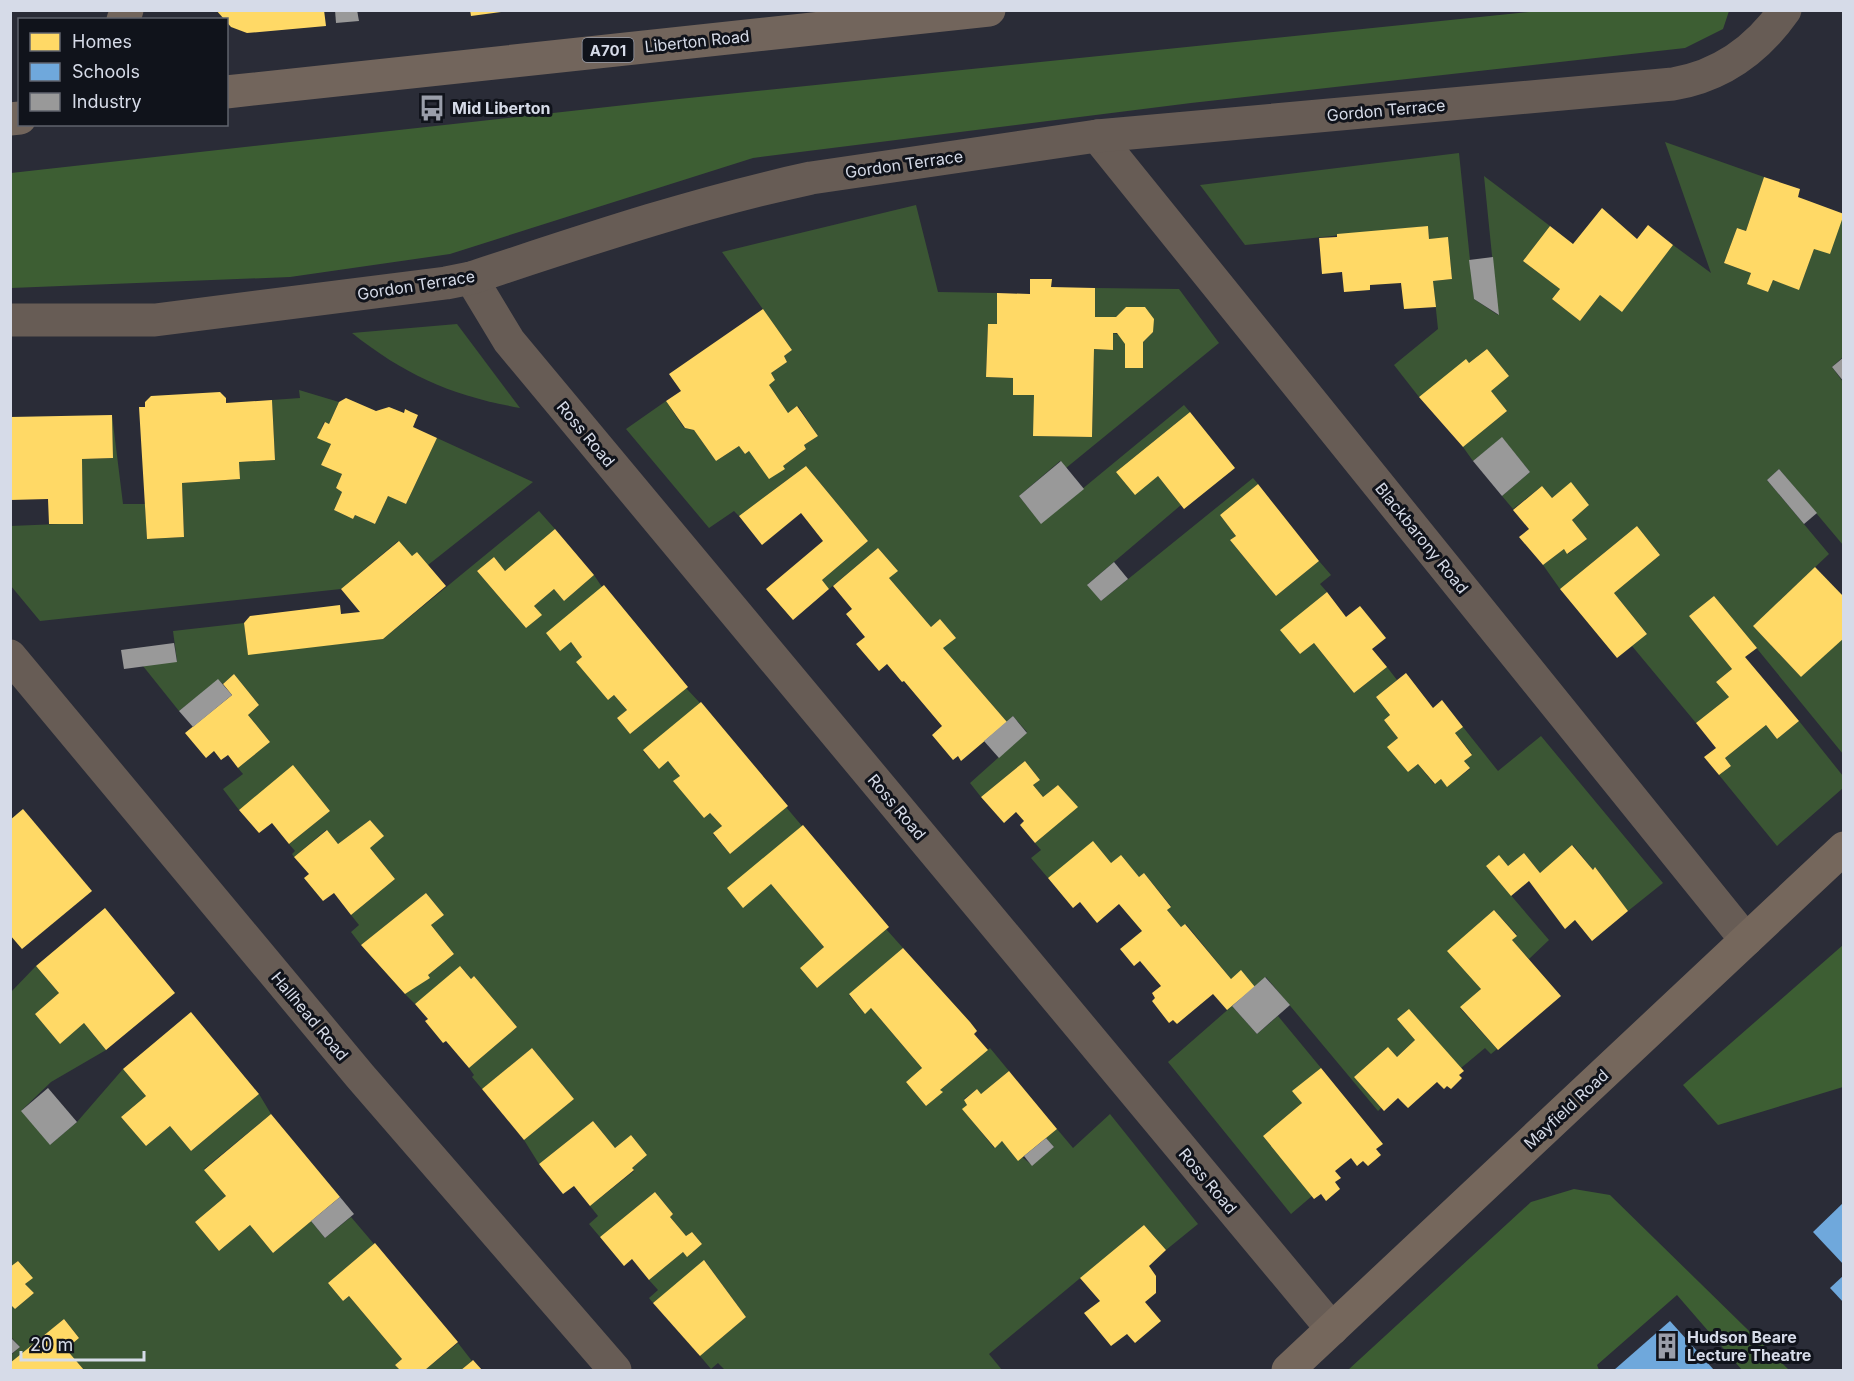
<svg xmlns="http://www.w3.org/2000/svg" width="1854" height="1381" font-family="Inter,sans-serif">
  <rect width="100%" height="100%" fill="#2a2c37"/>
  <g fill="#3b5634">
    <path d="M1665 142 1764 177 1746 231 1737 228 1724 263 1751 273 1748 284 1768 292 1773 280 1799 289 1814 249 1843 215V357L1832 367 1843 382V545L1779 469 1767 480 1829 554 1753 626 1801 677 1843 638V754L1714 596 1689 616 1732 669 1716 682 1729 697 1696 723 1632 646 1647 634 1614 593 1660 555 1637 526 1560 589 1543 565 1564 549 1568 554 1587 539 1572 520 1589 505 1571 483 1552 498 1542 486 1513 509 1502 496 1530 472 1502 438 1473 461 1463 447 1507 411 1489 389 1509 376 1487 349 1469 363 1466 360 1419 397 1394 365 1438 329 1433 281 1452 279 1448 238 1429 239 1428 226 1245 245 1200 185 1459 153 1474 299 1498 315 1484 176 1550 226 1523 261 1560 289 1552 299 1580 321 1600 295 1622 311 1673 245 1711 273Z"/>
    <path d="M916 205 938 292 997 293V324L988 325 986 377 1013 378V394L1034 395V436L1092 437 1094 349 1113 350V333L1143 342 1153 332 1145 307H1126L1116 317H1095V288L1179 289 1219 343 1066 468 1060 461 1019 496 1041 523 1184 405 1190 412 1116 472 1158 476 1181 505 1088 584 1101 601 1253 478 1258 484 1220 515 1236 536 1230 540 1276 596 1319 561 1331 575 1320 584 1327 592 1281 630 1300 654 1314 643 1354 693 1387 667 1397 680 1376 697 1390 715 1384 720 1398 738 1388 747 1408 772 1418 764 1434 784 1441 779 1447 786 1470 769 1464 761 1472 754 1455 733 1463 727 1498 771 1541 736 1663 883 1628 911 1596 868 1593 870 1573 845 1540 873 1524 853 1508 866H1486L1549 940 1529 959 1512 940 1517 935 1494 910 1448 951 1481 989 1460 1008 1497 1049 1491 1054 1485 1048 1461 1068 1408 1010 1397 1019 1415 1040 1397 1057 1388 1047 1354 1077 1381 1108 1378 1111 1266 977 1255 987 1231 979 1186 924 1181 927 1167 910 1171 906 1144 873 1139 877 1121 856 1111 863 1048 878 1031 858 1041 850 1035 843 1077 807 1058 785 1043 797 1033 785 1040 780 1025 761 981 797 970 783 1027 732 1013 716 1007 722 943 648 955 638 940 619 931 627 889 578 897 570 878 548 829 589 822 580 868 541 806 466 739 516 734 511 709 528 626 429 666 401 684 428 694 430 716 461 739 446 745 454 749 451 783 466 806 449 804 445 818 436 798 406 788 413 769 385 775 380 771 373 787 362 784 356 792 350 722 252Z"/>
    <path d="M457 324 520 408C453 396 406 376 352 333Z"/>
    <path d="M299 390 339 402 329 424 324 422 318 437 331 444 321 465 342 474 336 488 342 492 334 510 353 519 355 515 375 524 388 496 406 504 437 438 533 482 428 565 417 552 412 556 398 541 341 589 40 621 11 586 10 526 83 523 82 459 113 458 112 415 123 504H145L147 539 184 537 182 483 240 479 239 462 275 460 272 400 300 398Z"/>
    <path d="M539 511 555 529 505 571 494 557 477 571 526 628 541 615 534 606 554 589 564 601 594 575 602 587 560 650 571 642 582 657 577 662 608 700 614 695 627 710 617 718 630 734 686 688 700 703 643 751 659 769 668 761 680 776 674 781 704 818 710 813 722 826 713 834 730 854 786 807 802 826 728 889 771 884 824 947 800 968 817 988 886 929 903 948 849 995 864 1013 871 1008 922 1068 906 1082 926 1106 942 1092 940 1090 990 1048 1009 1071 981 1094 977 1089 964 1099 967 1105 963 1109 994 1148 1002 1141 1032 1165 1054 1147 1046 1138 1057 1129 1073 1148 1110 1114 1198 1224 1166 1250 1144 1225 989 1354 1002 1370H725L718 1363 711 1369 700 1356 746 1317 705 1261 653 1303 649 1298 658 1290 649 1280 683 1252 687 1256 702 1244 692 1232 686 1236 670 1217 673 1214 655 1192 600 1237 589 1224 598 1216 590 1206 634 1171 632 1168 647 1155 631 1135 615 1148 593 1121 539 1164 524 1140 574 1099 532 1048 482 1089 472 1077 474 1075 469 1068 517 1027 474 976 471 979 461 967 415 1004 405 994 429 978 428 975 454 954 431 925 444 915 426 893 361 945 351 932 359 925 351 915 395 879 370 848 383 836 370 820 338 844 326 830 294 857 292 854 295 851 289 844 330 811 293 766 239 810 223 789 243 774 238 768 270 742 248 715 259 705 234 674 223 684 218 680 179 711 143 666 177 661 173 631 244 623 248 654 383 639Z"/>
    <path d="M1799 721 1843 776V788L1777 846 1719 775 1731 766 1725 758 1766 725 1777 739Z"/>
    <path d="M36 966 59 993 35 1014 60 1043 84 1023 106 1050 51 1082 22 1110 51 1144 77 1122 123 1069 146 1096 121 1117 146 1146 170 1126 191 1151 259 1094 271 1114 204 1169 226 1196 195 1222 219 1251 250 1225 273 1253 311 1221 325 1238 351 1217 374 1244 328 1283 343 1301 349 1296 402 1359 395 1365 400 1370H84L66 1349 79 1338 64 1319 11 1363V1355L20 1347 11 1337 10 1304 15 1309 34 1293 25 1284 32 1278 18 1261 11 1267V992Z"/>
    <path d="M1232 1006 1257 1034 1278 1016 1321 1068 1293 1091 1302 1103 1263 1136 1312 1196 1291 1214 1168 1062Z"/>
    <path d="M458 1343 472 1361 461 1370H425Z"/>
  </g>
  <g fill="#3d5e33">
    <path d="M1549 10 1729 11 1723 29 1685 48 1191 103 753 158 450 254 290 277 11 288V173L679 99Z"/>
    <path d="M1843 945V1087L1718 1125 1683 1085Z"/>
    <path d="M1574 1189 1610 1195 1789 1370H1742L1677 1295 1597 1365 1599 1370H1348L1531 1202Z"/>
  </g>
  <g fill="#ffd966">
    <path d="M216 10H324L326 26 247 33 231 27Z"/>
    <path d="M470 10H501V12L471 16Z"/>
    <path d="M1764 177 1800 189 1798 197 1844 214 1830 254 1814 249 1799 290 1773 280 1768 292 1747 284 1751 273 1724 263 1737 228 1746 231Z"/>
    <path d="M1602 208 1637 239 1648 225 1673 245 1622 312 1600 295 1580 321 1552 299 1560 289 1523 261 1550 226 1573 244Z"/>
    <path d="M1428 226 1429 239 1448 237 1452 279 1433 281 1436 307 1404 309 1401 283 1370 285V290L1344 292 1342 272 1322 274 1319 238 1337 237V234Z"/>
    <path d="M1030 279H1052L1051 287 1095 288V317H1116L1126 307H1145L1154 319 1153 332 1143 342V368H1125V344L1117 333H1113V350L1094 349 1092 437 1033 436 1034 395H1013V378L986 377 988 324H997V293L1030 294Z"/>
    <path d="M763 309 792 350 784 356 787 362 771 373 775 380 769 385 788 413 797 406 818 436 804 445 806 449 783 466 785 469 769 479 749 451 745 454 739 446 716 461 694 430 685 428 666 401 681 391 669 374Z"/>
    <path d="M1487 349 1509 376 1491 391 1507 411 1463 447 1419 397 1466 359 1469 363Z"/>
    <path d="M220 392 226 398V403L272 400 275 460 239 462 240 479 182 483 184 537 147 539 139 407H145V402L151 396Z"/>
    <path d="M346 398 376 411 389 407 404 413 405 409 411 412 418 415 413 427 437 438 406 504 388 496 375 524 355 515 353 519 334 510 342 492 336 488 342 474 321 465 331 444 317 438 325 422 329 424 339 402Z"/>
    <path d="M1190 412 1235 468 1184 509 1158 476 1135 495 1116 472Z"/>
    <path d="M112 415 113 458 82 459 83 524H49L48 499 10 500V417Z"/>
    <path d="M806 466 868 541 822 580 829 589 793 620 766 589 823 541 801 513 762 545 739 516Z"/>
    <path d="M1571 482 1589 505 1572 520 1587 539 1567 554 1564 549 1543 565 1519 537 1529 529 1513 510 1542 486 1552 498Z"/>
    <path d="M1258 484 1319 561 1276 596 1230 540 1236 536 1220 515Z"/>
    <path d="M1637 526 1660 555 1614 593 1647 634 1617 658 1560 589Z"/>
    <path d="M555 529 594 575 564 601 554 589 534 606 542 615 526 628 477 571 494 557 505 571Z"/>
    <path d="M399 541 412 556 417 552 446 586 383 639 248 655 244 623 250 616 340 605 341 614 360 612 341 589Z"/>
    <path d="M878 548 898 571 889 578 931 627 940 619 956 638 943 648 1007 722 961 761 958 756 953 760 932 735 942 726 904 681 902 682 887 664 879 671 856 644 865 637 846 614 852 609 833 586Z"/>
    <path d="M1815 567 1844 597V638L1801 677 1753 626Z"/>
    <path d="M604 585 688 687 630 734 617 718 627 710 614 695 608 700 576 662 582 657 571 642 560 651 546 633Z"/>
    <path d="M1327 592 1346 617 1360 606 1386 638 1372 649 1387 667 1354 693 1314 643 1300 654 1280 630Z"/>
    <path d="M1714 596 1757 648 1745 657 1799 721 1777 739 1766 725 1725 758 1731 766 1719 775 1704 757 1716 748 1696 723 1729 697 1716 682 1732 669 1689 616Z"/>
    <path d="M1406 673 1433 708 1442 700 1463 727 1455 733 1472 755 1464 761 1470 768 1447 787 1441 779 1435 784 1418 764 1408 772 1387 747 1398 738 1384 720 1390 715 1376 697Z"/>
    <path d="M234 674 259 705 248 715 270 742 238 768 228 755 221 760 214 751 206 758 185 733 232 695 223 684Z"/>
    <path d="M701 702 788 806 730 854 713 833 722 826 710 813 704 818 673 781 680 776 668 761 659 769 643 750Z"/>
    <path d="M1025 761 1040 780 1033 785 1043 797 1058 785 1078 807 1035 843 1020 825 1024 821 1016 812 1004 823 981 797Z"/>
    <path d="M293 765 330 811 289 844 272 823 259 833 239 810Z"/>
    <path d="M23 809 92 891 22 949 10 935V820Z"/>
    <path d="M370 820 384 836 370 848 395 879 351 915 334 893 323 901 304 878 309 874 294 857 327 830 338 844Z"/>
    <path d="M803 825 889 927 817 988 800 968 824 947 771 884 743 908 727 888Z"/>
    <path d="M1093 841 1111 863 1121 855 1139 877 1144 873 1171 907 1167 910 1181 927 1185 924 1231 979 1241 970 1255 987 1227 1010 1213 994 1177 1024 1173 1020 1169 1023 1152 1001 1155 998 1152 993 1161 986 1140 961 1134 966 1120 949 1142 931 1119 904 1097 923 1080 902 1073 908 1048 878Z"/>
    <path d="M1572 845 1593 870 1595 867 1628 911 1592 941 1575 920 1565 929 1529 881 1511 896 1486 866 1499 855 1508 866 1524 853 1540 873Z"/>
    <path d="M426 893 444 915 431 925 454 954 428 975 430 978 405 994 361 945Z"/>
    <path d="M105 908 175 993 106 1050 84 1023 60 1044 35 1014 59 993 36 966Z"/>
    <path d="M1494 910 1517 936 1512 940 1561 996 1498 1050 1460 1007 1481 989 1447 951Z"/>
    <path d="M903 948 970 1022 977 1031 974 1034 988 1050 940 1090 943 1092 926 1106 906 1082 922 1068 871 1008 865 1014 849 994Z"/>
    <path d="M460 966 471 979 474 976 517 1027 469 1068 446 1041 443 1043 425 1021 428 1019 415 1004Z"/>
    <path d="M1409 1009 1464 1071 1459 1075 1462 1078 1451 1089 1447 1086 1444 1089 1437 1082 1408 1108 1398 1098 1384 1111 1354 1077 1388 1047 1397 1057 1415 1040 1397 1019Z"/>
    <path d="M191 1012 259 1094 191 1151 170 1126 146 1146 121 1117 146 1096 123 1069Z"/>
    <path d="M532 1048 574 1099 524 1140 482 1089Z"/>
    <path d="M1321 1068 1383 1144 1376 1149 1381 1155 1368 1166 1363 1161 1357 1166 1351 1158 1335 1171 1341 1178 1335 1182 1340 1189 1326 1201 1321 1194 1314 1199 1263 1136 1302 1103 1292 1091Z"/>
    <path d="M1009 1071 1057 1129 1018 1161 1002 1141 995 1148 962 1109 967 1105 964 1100 977 1089 981 1094Z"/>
    <path d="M271 1114 340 1197 273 1253 250 1225 219 1251 195 1222 226 1196 204 1170Z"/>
    <path d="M593 1121 615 1148 631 1135 647 1155 632 1168 634 1170 590 1206 574 1186 563 1194 539 1164Z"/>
    <path d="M655 1192 673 1214 670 1217 686 1236 692 1232 702 1244 687 1257 683 1252 649 1280 632 1259 624 1266 600 1237Z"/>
    <path d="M1144 1225 1166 1250 1149 1266 1156 1276V1293L1145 1302 1161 1321 1135 1343 1127 1334 1111 1346 1084 1313 1100 1301 1080 1278Z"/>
    <path d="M375 1243 458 1342 425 1370H400L395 1365 402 1359 349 1296 343 1301 328 1283Z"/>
    <path d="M704 1260 746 1317 700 1356 653 1303Z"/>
    <path d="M18 1261 33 1278 25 1284 34 1293 15 1309 10 1304V1267Z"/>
    <path d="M64 1319 79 1338 66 1349 84 1370H10V1363Z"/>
    <path d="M473 1360 482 1370H461L472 1361Z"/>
  </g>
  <g fill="#6fa8dc">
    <path d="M1844 1202V1265L1813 1232Z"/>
    <path d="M1844 1275V1303L1830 1288Z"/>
    <path d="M1670 1321 1714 1370H1614Z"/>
  </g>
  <g fill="#999">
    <path d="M335 10H357L359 21 336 23Z"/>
    <path d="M1493 257 1499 315 1474 299 1469 260Z"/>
    <path d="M1844 357V382L1832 367Z"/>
    <path d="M1502 437 1530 472 1502 496 1473 461Z"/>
    <path d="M1061 461 1084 489 1041 524 1019 496Z"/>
    <path d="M1779 469 1817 513 1804 524 1767 480Z"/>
    <path d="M1114 562 1128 579 1101 601 1087 585Z"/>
    <path d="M174 643 177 662 124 669 121 650Z"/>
    <path d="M218 679 232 695 193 727 179 711Z"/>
    <path d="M1013 716 1027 733 999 758 984 741Z"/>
    <path d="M1265 977 1290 1005 1257 1034 1232 1006Z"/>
    <path d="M48 1088 77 1122 50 1145 21 1111Z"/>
    <path d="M1046 1138 1054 1147 1032 1166 1024 1156Z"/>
    <path d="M340 1197 354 1214 325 1238 311 1221Z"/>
    <path d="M10 1337 20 1347 10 1355Z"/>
  </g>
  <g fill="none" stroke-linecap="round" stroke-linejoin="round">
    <g stroke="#675c55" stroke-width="33">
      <path d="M1097 136 1746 940"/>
      <path d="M471 278 509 341 1332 1329"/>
      <path d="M10 320H155L446 283 471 278C583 241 695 203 811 178L1097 136 1673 84C1721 76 1757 50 1785 10"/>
      <path d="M10 656 360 1076 615 1370"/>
    </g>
    <path stroke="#75675c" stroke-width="33" d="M1288 1370 1844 848"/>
    <g stroke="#72655c" stroke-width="33">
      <path d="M123 20 127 10"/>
      <path d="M226 92 989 10"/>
      <path d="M10 119 20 118"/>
    </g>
  </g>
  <defs>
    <g id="bus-bare" transform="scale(2.07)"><path d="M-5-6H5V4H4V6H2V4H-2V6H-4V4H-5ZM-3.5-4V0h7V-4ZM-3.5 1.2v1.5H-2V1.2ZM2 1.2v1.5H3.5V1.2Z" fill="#9a9eaa" stroke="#10131b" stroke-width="2.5" paint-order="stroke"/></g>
    <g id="building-bare" transform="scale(2.07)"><path d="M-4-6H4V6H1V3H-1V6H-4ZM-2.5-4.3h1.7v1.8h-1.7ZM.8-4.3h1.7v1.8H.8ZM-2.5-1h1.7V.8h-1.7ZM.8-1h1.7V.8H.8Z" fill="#9a9eaa" stroke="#10131b" stroke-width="2.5" paint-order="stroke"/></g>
  </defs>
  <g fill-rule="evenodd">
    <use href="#bus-bare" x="432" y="108"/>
    <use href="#building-bare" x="1667" y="1346"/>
  </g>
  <g text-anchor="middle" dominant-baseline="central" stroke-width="6" stroke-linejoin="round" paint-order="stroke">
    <rect fill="#10131b" stroke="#9b9faa" stroke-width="1.5" x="582.5" y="38" width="51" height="24" rx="4.5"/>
    <g font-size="15" font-weight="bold" fill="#d6dbe8">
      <text x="608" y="50">A701</text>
    </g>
    <g font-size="16" fill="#d6dbe8" stroke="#10131b">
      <text transform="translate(697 41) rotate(-6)">Liberton Road</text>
      <text transform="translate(1386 110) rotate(-5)">Gordon Terrace</text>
      <text transform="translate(904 164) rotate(-8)">Gordon Terrace</text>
      <text transform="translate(416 285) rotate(-9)">Gordon Terrace</text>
      <text transform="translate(586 434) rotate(50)">Ross Road</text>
      <text transform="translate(1422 538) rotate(51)">Blackbarony Road</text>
      <text transform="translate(897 807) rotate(50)">Ross Road</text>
      <text transform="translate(310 1016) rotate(50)">Hallhead Road</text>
      <text transform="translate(1566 1109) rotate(-43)">Mayfield Road</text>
      <text transform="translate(1208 1181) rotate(50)">Ross Road</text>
    </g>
    <g font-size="16" font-weight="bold" fill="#d6dbe8" stroke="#10131b" text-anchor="start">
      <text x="452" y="108">Mid Liberton</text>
      <text x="1687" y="1337">Hudson Beare<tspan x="1687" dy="18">Lecture Theatre</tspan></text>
    </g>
  </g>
  <rect width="1854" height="1381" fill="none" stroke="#d6dbe8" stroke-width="24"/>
  <rect x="18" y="18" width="210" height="108" fill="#10131b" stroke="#5f636d" stroke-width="1.5"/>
  <rect x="30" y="33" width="30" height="18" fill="#ffd966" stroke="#5f636d" stroke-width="1.5"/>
  <text x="72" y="48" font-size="18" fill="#d6dbe8">Homes</text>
  <rect x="30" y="63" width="30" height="18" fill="#6fa8dc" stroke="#5f636d" stroke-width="1.5"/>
  <text x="72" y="78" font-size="18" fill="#d6dbe8">Schools</text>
  <rect x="30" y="93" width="30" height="18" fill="#999999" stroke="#5f636d" stroke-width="1.5"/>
  <text x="72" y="108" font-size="18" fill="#d6dbe8">Industry</text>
  <path d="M21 1351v9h123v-9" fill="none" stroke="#d6dbe8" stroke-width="3"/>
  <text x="30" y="1351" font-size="18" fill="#d6dbe8" stroke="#10131b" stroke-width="4.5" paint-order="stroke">20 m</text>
</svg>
